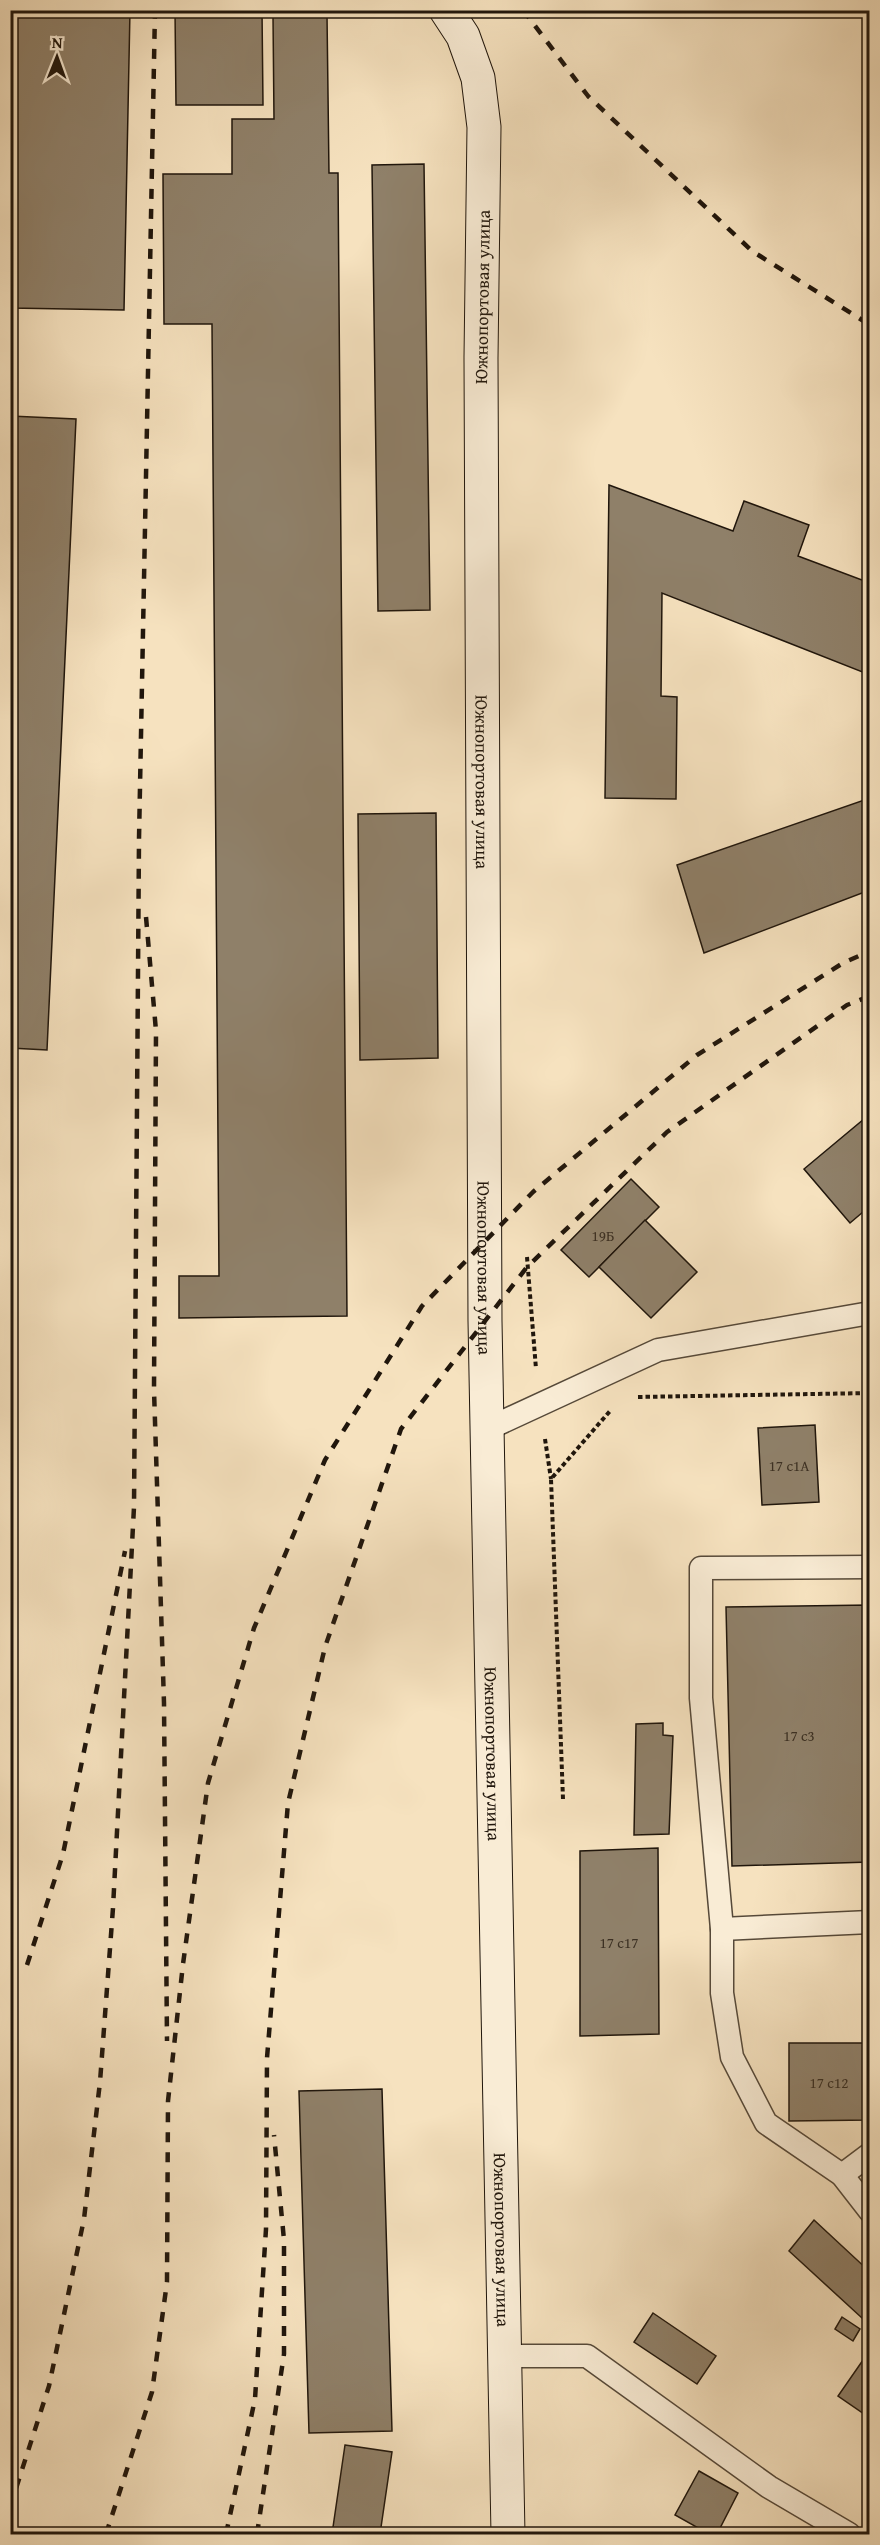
<svg xmlns="http://www.w3.org/2000/svg" width="880" height="2545" font-family="'Gentium Book Plus',serif">
  <rect width="100%" height="100%" fill="#f6e2bf"/>
  <filter id="stains"><feTurbulence type="fractalNoise" baseFrequency=".00333" numOctaves="4"/><feColorMatrix values="0 0 0 0 .2 0 0 0 0 .09 0 0 0 0 .02 0 0 0 .5 -.17"/></filter>
  <radialGradient id="worn" r=".72"><stop offset=".6" stop-color="#630" stop-opacity="0"/><stop offset="1" stop-color="#630" stop-opacity=".3"/></radialGradient>
  <g fill="#8f8069" stroke="#20160c" stroke-width="1.5">
    <path d="M10 10H130L124 310 10 308Z"/>
    <path d="M175 10H262L263 105H176Z"/>
    <path d="M327 15 329 173H338L347 1316 179 1318V1276H219L212 324H164L163 174H232V119H274L273 16Z"/>
    <path d="M424 164 430 610 378 611 372 165Z"/>
    <path d="M10 416 76 419 47 1050 10 1048Z"/>
    <path d="M609 485 733 531 744 501 809 525 798 556 870 583V675L662 593 661 696 677 697 676 799 605 798Z"/>
    <path d="M870 798V890L704 953 677 865Z"/>
    <path d="M436 813 438 1058 360 1060 358 814Z"/>
    <path d="M864 1119 870 1125V1206L850 1223 804 1169Z"/>
    <path d="M631 1179 659 1207 589 1277 561 1250Z"/>
    <path d="M645 1220 697 1272 651 1318 599 1267Z"/>
    <path d="M815 1425 819 1502 762 1505 758 1428Z"/>
    <path d="M870 1605V1862L732 1866 726 1607Z"/>
    <path d="M663 1723V1735L673 1736 669 1834 634 1835 636 1724Z"/>
    <path d="M658 1848 659 2034 580 2036V1851Z"/>
    <path d="M789 2043H870V2120L789 2121Z"/>
    <path d="M382 2089 392 2431 309 2433 299 2091Z"/>
    <path d="M814 2220 870 2272V2309L862 2318 789 2251Z"/>
    <path d="M653 2313 716 2356 697 2384 634 2342Z"/>
    <path d="M842 2317 860 2329 853 2341 835 2329Z"/>
    <path d="M870 2350V2418L838 2396Z"/>
    <path d="M345 2445 392 2452 380 2534H332Z"/>
    <path d="M699 2471 738 2493 717 2534H678V2531L701 2533 702 2530 675 2515Z"/>
  </g>
  <g fill="none" stroke-linecap="round" stroke-linejoin="round">
    <g stroke="#564939" stroke-width="25">
      <g id="lane">
        <path d="M487 1429 658 1350 870 1313"/>
        <path d="M870 1567 701 1568V1698L722 1929V1993L732 2057 766 2123 842 2175 870 2211"/>
        <path d="M722 1929 870 1922"/>
        <path d="M842 2175 870 2154"/>
        <path d="M504 2356H587L769 2487 849 2534"/>
      </g>
    </g>
    <g stroke="#20160c" stroke-width="35">
      <g id="secondary">
        <path id="s1" d="M446 10 463 36 478 78 484 127 481 358 485 1321 508 2534"/>
      </g>
    </g>
    <g stroke="#20160c" stroke-width="4" stroke-dasharray="4.5 3" stroke-linecap="butt">
      <path d="M527 1257 536 1369"/>
      <path d="M638 1397 870 1393"/>
      <path d="M545 1439 551 1479"/>
      <path d="M563 1799 551 1479 610 1411"/>
    </g>
    <use href="#lane" stroke="#f9ecd5" stroke-width="22"/>
    <use href="#secondary" stroke="#f9ecd5" stroke-width="33"/>
    <g stroke="#20160c" stroke-width="4.5" stroke-dasharray="10 10" stroke-linecap="butt">
      <path d="M523 10 588 96 752 251 870 325"/>
      <path d="M146 917 156 1031 154 1390 164 1703 167 2041"/>
      <path d="M27 1965 63 1854 125 1551"/>
      <path d="M10 2507 49 2386 84 2219 100 2082 113 1908 134 1507 139 839 155 10"/>
      <path d="M106 2534 152 2392 167 2282 168 2101 183 1964 208 1783 254 1628 325 1460 422 1306 533 1192 697 1055 843 963 870 951"/>
      <path d="M226 2534 255 2399 266 2229 267 2058 288 1803 325 1647 401 1429 527 1267 667 1132 847 1005 870 996"/>
      <path d="M257 2534 284 2354V2240L274 2135"/>
    </g>
  </g>
  <g text-anchor="middle" dominant-baseline="central" stroke-width="6" stroke-linejoin="round" paint-order="stroke">
    <g font-size="15" fill="#3c3023">
      <text x="603" y="1235">19Б</text>
      <text x="789" y="1465">17 с1А</text>
      <text x="799" y="1735">17 с3</text>
      <text x="619" y="1942">17 с17</text>
      <text x="829" y="2082">17 с12</text>
    </g>
    <g font-size="18" fill="#20160c" stroke="#f9ecd5">
      <text transform="translate(482 297) rotate(-89)">Южнопортовая улица</text>
      <text stroke="none"><textPath href="#s1" startOffset="780">Южнопортовая улица</textPath></text>
      <text stroke="none"><textPath href="#s1" startOffset="1266">Южнопортовая улица</textPath></text>
      <text stroke="none"><textPath href="#s1" startOffset="1752">Южнопортовая улица</textPath></text>
      <text stroke="none"><textPath href="#s1" startOffset="2238">Южнопортовая улица</textPath></text>
    </g>
  </g>
  <rect width="880" height="2545" fill="none" stroke="#f6e2bf" stroke-width="36"/>
  <rect x="12" y="12" width="856" height="2521" fill="none" stroke="#20160c" stroke-width="3"/>
  <rect x="18" y="18" width="844" height="2509" fill="none" stroke="#20160c" stroke-width="1.5"/>
  <g transform="translate(57 57) rotate(1)" stroke="#f9ecd5" stroke-width="4.5" paint-order="stroke">
  <path d="M0-4.5L10 22L0 15L-10 22Z" fill="#20160c"/>
  <text y="-9" font-size="16" font-weight="bold" text-anchor="middle" fill="#20160c">N</text>
  </g>
  <rect width="100%" height="100%" filter="url(#stains)"/>
  <rect width="100%" height="100%" fill="url(#worn)"/>
</svg>
